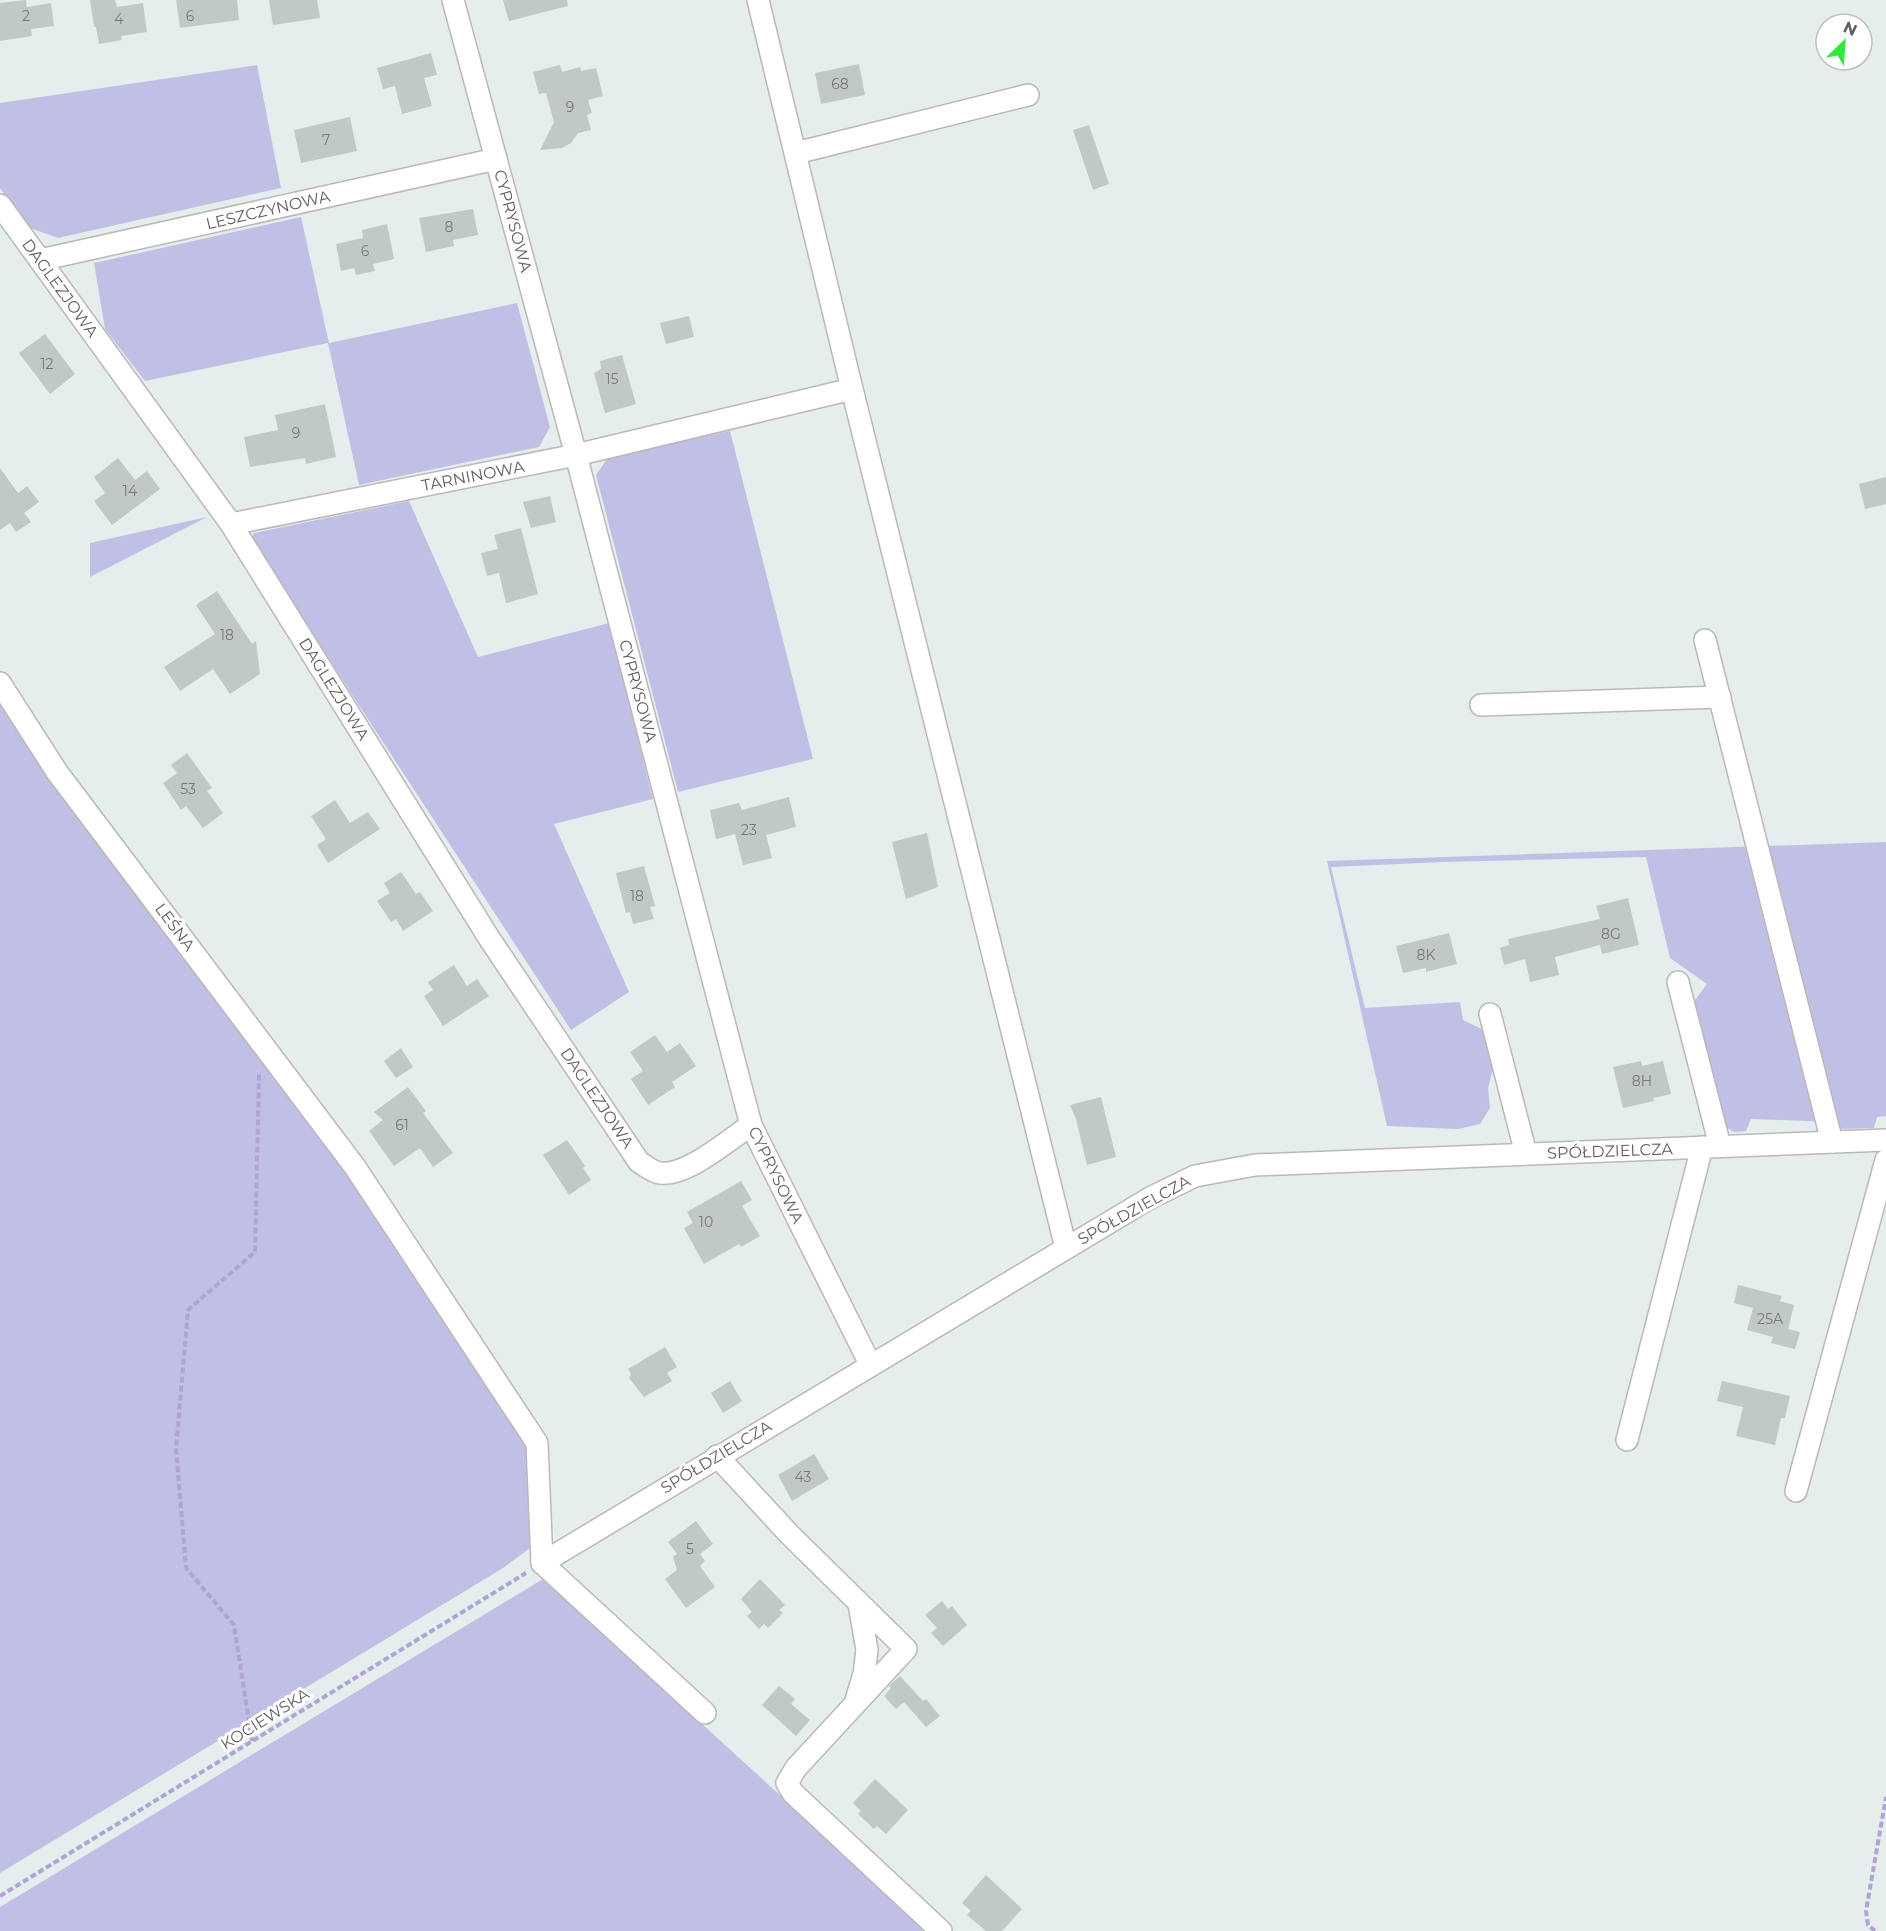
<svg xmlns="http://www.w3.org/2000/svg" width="1886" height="1931" font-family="Montserrat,sans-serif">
  <rect width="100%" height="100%" fill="#e4eeec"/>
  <g fill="#c0c0e6">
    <path d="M257 65 281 188 58 238 30 228 0 188V103Z"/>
    <path d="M301 217 329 343 517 303 550 427 539 447 359 485 328 343 145 381 105 329 94 263Z"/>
    <path d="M730 431 813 759 678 792 596 475 609 456Z"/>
    <path d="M409 501 478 657 609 623 653 799 554 824 629 992 571 1030 251 540 254 533Z"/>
    <path d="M207 517 90 577V543Z"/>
    <path d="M0 695 178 937 536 1443 542 1539 503 1568 0 1873Z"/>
    <path d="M1886 842V1116L1877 1117 1874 1128 1841 1129 1837 1122 1751 1119 1746 1131 1734 1132 1721 1124 1692 1004 1707 984 1670 958 1646 857 1443 862 1331 867 1365 1008 1460 1002 1463 1020 1484 1030 1494 1065 1488 1088 1490 1108 1480 1124 1458 1129 1387 1126 1327 861Z"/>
    <path d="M543 1579 929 1931H0V1907Z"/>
  </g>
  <g fill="#c0c9c6">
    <path d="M26 0 27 7 51 3 54 26 31 29 32 36 0 41V3Z"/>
    <path d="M90 0H115L117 7 143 3 147 32 121 36 122 40 99 44 96 27H94Z"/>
    <path d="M176 0H237L239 20 180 28Z"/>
    <path d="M269 0H317L320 18 273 25Z"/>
    <path d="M503 0H567L568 6 509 21Z"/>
    <path d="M431 53 437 75 424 78 432 106 402 114 395 86 383 89 377 68Z"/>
    <path d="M859 64 865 95 821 104 815 73Z"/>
    <path d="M560 65 562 72 580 67 581 71 596 68 603 96 588 100 592 113 587 115 591 130 578 133 571 143 562 148 540 150 554 122 546 93 539 94 533 72Z"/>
    <path d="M350 117 357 151 301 163 294 130Z"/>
    <path d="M1089 125 1109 184 1093 190 1073 130Z"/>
    <path d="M473 209 478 235 453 240 454 246 426 252 419 218Z"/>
    <path d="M387 224 394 259 373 264 375 271 356 275 354 268 341 271 336 244 363 238 362 230Z"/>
    <path d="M689 316 694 337 666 344 660 323Z"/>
    <path d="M45 334 75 374 50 394 19 353Z"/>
    <path d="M622 355 636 404 605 413 594 373 601 369 600 361Z"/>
    <path d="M325 404 336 457 306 464 305 458 250 467 244 437 278 430 275 415Z"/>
    <path d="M118 458 135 480 147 471 160 489 112 525 94 501 105 493 94 477Z"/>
    <path d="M0 468 18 493 27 486 39 502 24 513 31 522 16 532 10 523 0 530Z"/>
    <path d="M1886 477V504L1865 509 1859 484Z"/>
    <path d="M550 496 556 522 531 528 523 502Z"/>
    <path d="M521 528 538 594 506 603 499 573 487 576 481 553 498 549 494 535Z"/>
    <path d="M217 591 252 644 256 641 260 674 230 694 213 669 180 691 164 667 215 634 196 605Z"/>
    <path d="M187 753 212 788 207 791 223 813 203 828 186 806 181 810 163 783 177 773 171 765Z"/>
    <path d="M789 797 796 827 766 835 772 858 743 865 735 834 716 839 710 810 739 803 742 810Z"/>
    <path d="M335 800 350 823 368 812 380 829 328 863 317 845 326 839 311 816Z"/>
    <path d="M927 833 938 887 906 899 892 842Z"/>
    <path d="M644 866 655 906 650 907 654 919 633 924 630 912 626 913 616 873Z"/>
    <path d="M401 872 416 894 420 892 433 911 403 931 396 919 391 922 377 901 390 893 384 883Z"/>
    <path d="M1628 898 1639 945 1602 954 1600 945 1555 957 1559 975 1530 982 1525 959 1504 965 1500 948 1509 945 1508 939 1600 919 1596 906Z"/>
    <path d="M1449 933 1457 964 1426 972V968L1403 973 1396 946Z"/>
    <path d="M454 965 467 986 477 979 489 996 443 1026 424 996 433 990 428 982Z"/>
    <path d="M655 1035 667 1052 680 1043 696 1066 672 1082 675 1087 648 1105 631 1079 643 1071 630 1052Z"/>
    <path d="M401 1048 413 1067 396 1078 384 1061Z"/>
    <path d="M1641 1061 1642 1066 1663 1061 1671 1094 1653 1098 1654 1101 1623 1108 1613 1067Z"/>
    <path d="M408 1087 426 1111 423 1113 453 1153 433 1167 420 1148 394 1166 369 1131 383 1120 374 1112Z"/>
    <path d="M1101 1097 1116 1157 1087 1165 1076 1119 1070 1105Z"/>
    <path d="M567 1140 585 1166 583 1168 591 1180 569 1195 543 1155Z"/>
    <path d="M741 1181 752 1200 742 1206 760 1236 741 1247 739 1244 704 1264 684 1228 693 1223 687 1212Z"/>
    <path d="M1738 1285 1782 1296 1780 1301 1794 1305 1788 1329 1800 1332 1795 1349 1771 1343 1773 1337 1747 1330 1753 1308 1734 1303Z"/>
    <path d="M665 1347 677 1367 667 1373 672 1381 644 1397 629 1378 631 1374 628 1369Z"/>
    <path d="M730 1381 742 1401 723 1413 711 1393Z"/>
    <path d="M1722 1381 1790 1396 1785 1418H1781L1775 1445 1736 1436 1743 1407 1717 1401Z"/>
    <path d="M814 1454 829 1479 792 1501 778 1475Z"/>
    <path d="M696 1521 713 1544 700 1554 705 1561 700 1566 715 1587 686 1608 665 1579 677 1570 673 1557 677 1554 668 1542Z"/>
    <path d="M760 1579 785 1605 779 1610 783 1613 768 1628 764 1624 759 1629 747 1616 752 1612 741 1599Z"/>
    <path d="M942 1601 948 1609 952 1606 967 1625 943 1646 931 1633 937 1628 925 1615Z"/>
    <path d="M900 1676 923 1701 926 1699 940 1716 926 1727 904 1702 896 1709 884 1696 891 1688 889 1686Z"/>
    <path d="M779 1686 795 1699 791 1704 810 1720 796 1736 762 1705Z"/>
    <path d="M875 1779 908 1810 886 1834 877 1826 874 1829 858 1814 861 1811 853 1803Z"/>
    <path d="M986 1875 1022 1909 1002 1931H986L967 1915 971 1911 962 1903Z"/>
  </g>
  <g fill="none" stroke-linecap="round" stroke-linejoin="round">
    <g stroke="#beb6b9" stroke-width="24">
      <g id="minor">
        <path d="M453 0 576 455 751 1125 870 1364"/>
        <path d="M758 0 852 389 1066 1248"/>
        <path d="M796 153 1028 95"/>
        <path d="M0 205 231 524 489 938 639 1162C646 1166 652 1172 660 1173 686 1177 730 1139 751 1125"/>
        <path d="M40 260 496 159"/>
        <path d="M231 524 576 455 852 389"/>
        <path d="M1705 640 1832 1142"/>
        <path d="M0 683 57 772 355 1167 537 1443 542 1563 705 1713"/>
        <path d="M1481 705 1720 697"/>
        <path d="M1678 982 1720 1146"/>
        <path d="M1490 1014 1526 1154"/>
        <path d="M1627 1440 1702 1147"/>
        <path d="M717 1456 790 1535 906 1649 796 1768 787 1783 793 1793 941 1931"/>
        <path d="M1796 1491 1886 1160"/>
        <path d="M542 1563 1150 1198 1195 1176 1255 1165 1886 1140"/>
        <path d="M856 1700 864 1674 867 1650 859 1604"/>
      </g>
    </g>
    <g stroke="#b1a3d7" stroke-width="4" stroke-dasharray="6 3" stroke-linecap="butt">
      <path d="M252 1741 234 1625 186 1568 176 1449 188 1310 255 1252 259 1074"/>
      <path d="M0 1896 526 1573"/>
      <path d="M1875 1931 1868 1925 1866 1911 1886 1797"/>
    </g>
    <use href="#minor" stroke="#fff" stroke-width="21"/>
  </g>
  <g text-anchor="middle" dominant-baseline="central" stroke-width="6" stroke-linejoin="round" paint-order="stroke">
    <g font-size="14" fill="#7b7779">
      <text x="26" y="16">2</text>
      <text x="190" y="16">6</text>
      <text x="119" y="19">4</text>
      <text x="840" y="84">68</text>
      <text x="570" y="107">9</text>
      <text x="326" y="140">7</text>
      <text x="449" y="227">8</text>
      <text x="365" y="251">6</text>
      <text x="47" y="364">12</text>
      <text x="612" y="379">15</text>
      <text x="296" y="433">9</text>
      <text x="130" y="491">14</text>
      <text x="227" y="635">18</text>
      <text x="188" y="789">53</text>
      <text x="749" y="830">23</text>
      <text x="637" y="896">18</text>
      <text x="1611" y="934">8G</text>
      <text x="1426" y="955">8K</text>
      <text x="1642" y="1081">8H</text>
      <text x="402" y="1125">61</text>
      <text x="706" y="1222">10</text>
      <text x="1770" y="1319">25A</text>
      <text x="803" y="1477">43</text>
      <text x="690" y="1549">5</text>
    </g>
    <g font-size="16" fill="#645c5f" stroke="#fff">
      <text transform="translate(268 210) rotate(-13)">LESZCZYNOWA</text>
      <text transform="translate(513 221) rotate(75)">CYPRYSOWA</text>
      <text transform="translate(60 288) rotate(54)">DAGLEZJOWA</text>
      <text transform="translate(473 476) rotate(-11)">TARNINOWA</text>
      <text transform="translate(334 689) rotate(58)">DAGLEZJOWA</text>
      <text transform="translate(638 691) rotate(75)">CYPRYSOWA</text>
      <text transform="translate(175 927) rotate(53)">LEŚNA</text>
      <text transform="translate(597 1098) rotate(56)">DAGLEZJOWA</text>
      <text transform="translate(1610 1151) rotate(-2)">SPÓŁDZIELCZA</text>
      <text transform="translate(776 1175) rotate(64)">CYPRYSOWA</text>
      <text transform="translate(1134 1210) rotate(-29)">SPÓŁDZIELCZA</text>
      <text transform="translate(716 1457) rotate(-31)">SPÓŁDZIELCZA</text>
      <text transform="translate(265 1719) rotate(-32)">KOCIEWSKA</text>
    </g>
  </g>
  <g transform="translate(1844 42) rotate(25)"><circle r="28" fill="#ffffff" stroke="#c1bebf" stroke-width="1.5"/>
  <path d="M0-4.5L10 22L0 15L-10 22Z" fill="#30e83e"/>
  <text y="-9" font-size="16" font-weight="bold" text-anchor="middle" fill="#645c5f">N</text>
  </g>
</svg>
